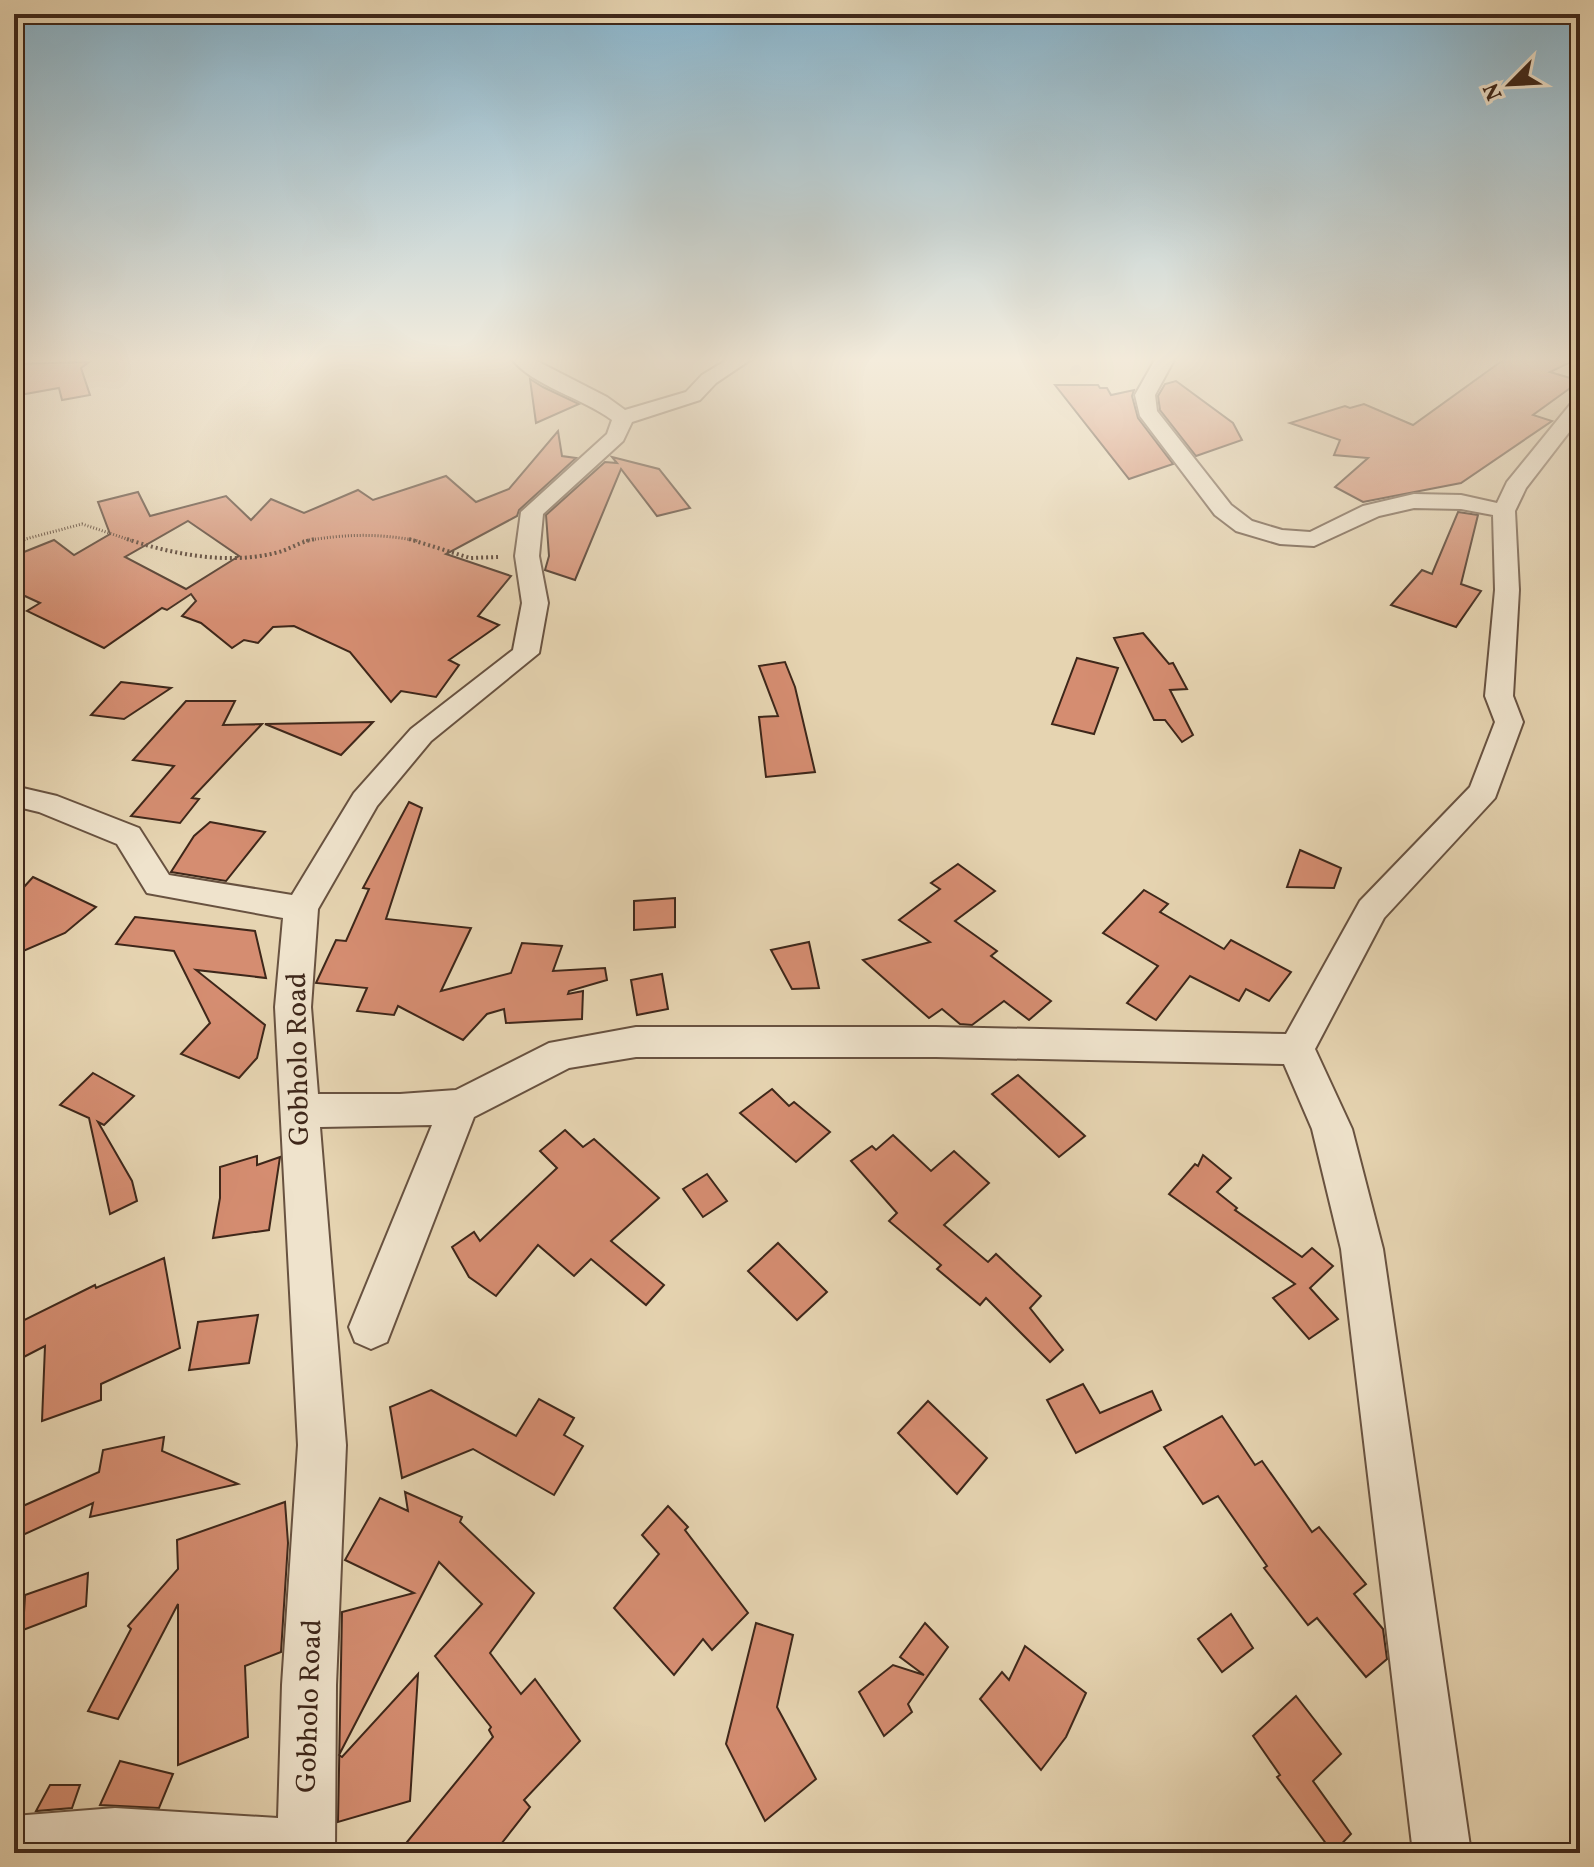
<svg xmlns="http://www.w3.org/2000/svg" width="1594" height="1867" font-family="Vollkorn,serif">
  <rect width="100%" height="100%" fill="#e6d4b1"/>
  <filter id="stains"><feTurbulence type="fractalNoise" baseFrequency=".0025" numOctaves="4"/><feColorMatrix values="0 0 0 0 .2 0 0 0 0 .09 0 0 0 0 .02 0 0 0 .5 -.17"/></filter>
  <radialGradient id="worn" r=".72"><stop offset=".6" stop-color="#630" stop-opacity="0"/><stop offset="1" stop-color="#630" stop-opacity=".3"/></radialGradient>
  <g fill="#d58d71" stroke="#3e271a" stroke-width="2" fill-rule="evenodd">
    <path d="M1506 358H1579L1550 372 1580 381 1533 415 1552 421 1461 483 1363 502 1335 487 1368 458 1334 455 1340 440 1290 423 1345 406 1350 408 1364 404 1413 425Z"/>
    <path d="M89 362 81 368 90 395 62 400 59 388 14 396V364Z"/>
    <path d="M530 379 543 387 579 404 536 423Z"/>
    <path d="M1176 381 1233 423 1242 440 1196 456 1160 410 1158 396 1165 384Z"/>
    <path d="M1055 385H1098L1100 388H1107L1111 395 1134 390 1132 396 1138 418 1173 464 1129 479Z"/>
    <path d="M558 431 562 456 576 458 519 510 517 516 446 554 511 576 478 616 499 625 449 660 459 665 436 697 401 691 391 702 350 652 294 626 273 627 258 643 244 640 232 648 201 623 182 616 196 601 191 594 167 610 162 608 104 648 27 611 40 603 14 591V556L54 540 74 555 110 534 98 502 138 492 150 516 226 496 251 520 271 499 304 513 358 490 373 500 446 476 476 502 509 489ZM188 521 239 556 186 589 125 557Z"/>
    <path d="M612 457 659 469 690 508 657 516 621 469 575 580 545 570 549 556 546 515 605 462 617 463Z"/>
    <path d="M1458 512 1478 515 1461 584 1481 591 1456 627 1391 605 1422 570 1432 574Z"/>
    <path d="M1143 633 1169 664 1173 663 1187 689 1170 690 1193 735 1182 742 1165 720H1154L1114 638Z"/>
    <path d="M1077 658 1118 668 1094 734 1052 724Z"/>
    <path d="M785 662 795 687 815 772 766 777 759 717 778 716 759 666Z"/>
    <path d="M121 682 171 688 124 719 91 715Z"/>
    <path d="M186 701H235L223 725 262 724 192 798 199 799 180 823 131 816 174 766 133 760Z"/>
    <path d="M373 722 341 755 265 724Z"/>
    <path d="M409 802 422 808 386 919 471 928 441 991 511 973 522 943 562 946 553 971 605 968 607 980 569 991 568 994 583 991 582 1019 506 1023 504 1009 487 1014 463 1040 398 1006 394 1015 357 1011 367 988 316 983 336 940 346 941 369 889 363 888Z"/>
    <path d="M210 822 265 832 226 881 171 872 194 836Z"/>
    <path d="M1300 850 1341 868 1334 888 1287 887Z"/>
    <path d="M958 864 995 891 955 921 997 951 991 956 1051 1001 1029 1020 1004 1001 972 1025 960 1024 942 1009 929 1018 863 960 930 942 899 920 940 889 931 883Z"/>
    <path d="M33 877 96 907 65 933 14 955V898Z"/>
    <path d="M1144 890 1168 904 1160 912 1224 949 1231 940 1291 972 1269 1001 1246 989 1239 1001 1190 976 1156 1020 1127 1003 1158 966 1103 933Z"/>
    <path d="M675 898V927L634 930V901Z"/>
    <path d="M135 917 255 931 266 978 196 970 265 1025 257 1058 239 1078 181 1054 210 1023 174 951 116 944Z"/>
    <path d="M809 942 819 988 792 989 771 950Z"/>
    <path d="M662 974 668 1009 637 1015 631 980Z"/>
    <path d="M93 1073 134 1096 104 1125 98 1122 132 1181 137 1201 110 1214 89 1118 60 1105Z"/>
    <path d="M1018 1075 1085 1136 1059 1157 992 1094Z"/>
    <path d="M772 1089 789 1106 794 1102 830 1132 796 1162 740 1113Z"/>
    <path d="M565 1130 583 1147 594 1139 659 1198 611 1241 664 1285 646 1305 591 1259 574 1276 538 1245 496 1296 469 1277 452 1247 474 1232 480 1241 557 1168 540 1151Z"/>
    <path d="M893 1135 931 1171 954 1151 989 1183 944 1225 988 1262 996 1254 1041 1296 1030 1308 1063 1350 1050 1362 986 1298 980 1305 937 1269 941 1265 889 1221 897 1213 851 1161 872 1146 876 1150Z"/>
    <path d="M1203 1155 1231 1178 1217 1192 1237 1208 1235 1210 1302 1257 1312 1248 1333 1266 1310 1288 1338 1319 1309 1339 1273 1298 1295 1284 1169 1194 1195 1164 1198 1166Z"/>
    <path d="M257 1156V1165L280 1157 269 1230 213 1238 220 1198V1167Z"/>
    <path d="M707 1174 727 1201 703 1217 683 1189Z"/>
    <path d="M778 1243 827 1292 797 1320 748 1271Z"/>
    <path d="M164 1258 180 1348 101 1384V1400L42 1421 45 1346 14 1362V1325L95 1285 96 1288Z"/>
    <path d="M258 1315 249 1363 189 1370 198 1322Z"/>
    <path d="M1083 1384 1100 1413 1152 1391 1161 1410 1076 1453 1047 1400Z"/>
    <path d="M431 1390 516 1436 539 1399 574 1418 564 1435 583 1446 554 1495 473 1449 402 1478 390 1407Z"/>
    <path d="M928 1401 987 1458 957 1494 898 1433Z"/>
    <path d="M1222 1416 1255 1465 1262 1461 1312 1532 1319 1527 1366 1584 1354 1594 1383 1629 1387 1659 1366 1677 1317 1618 1308 1625 1264 1568 1267 1566 1218 1496 1203 1504 1164 1447Z"/>
    <path d="M164 1437 162 1451 238 1484 90 1517 93 1503 14 1539V1510L99 1472 103 1450Z"/>
    <path d="M405 1492 462 1517 460 1522 534 1593 490 1653 521 1694 535 1679 580 1741 524 1800 530 1807 494 1853H398L493 1737 489 1730 491 1727 435 1656 482 1604 439 1562 339 1755 342 1757 418 1674 410 1801 338 1822 342 1612 414 1593 345 1560 380 1498 408 1511Z"/>
    <path d="M285 1502 288 1543 281 1652 245 1666 248 1737 178 1765V1604L118 1719 88 1711 131 1629 128 1626 178 1569 177 1540Z"/>
    <path d="M668 1506 688 1527 685 1530 748 1613 712 1650 703 1639 674 1675 614 1608 659 1554 642 1535Z"/>
    <path d="M88 1573 86 1606 23 1630 25 1595Z"/>
    <path d="M1231 1614 1253 1648 1222 1672 1198 1639Z"/>
    <path d="M756 1623 793 1635 777 1707 816 1779 765 1821 726 1744Z"/>
    <path d="M925 1623 948 1647 908 1704 912 1712 884 1736 859 1692 893 1665 924 1675 900 1657Z"/>
    <path d="M1025 1646 1086 1693 1066 1737 1041 1770 980 1699 1002 1672 1009 1680Z"/>
    <path d="M1296 1696 1341 1754 1313 1781 1351 1834 1333 1853 1277 1777 1280 1775 1253 1736Z"/>
    <path d="M120 1761 173 1774 159 1808 100 1805Z"/>
    <path d="M50 1785H80L72 1808 36 1811Z"/>
  </g>
  <g fill="none" stroke-linecap="round" stroke-linejoin="round">
    <g stroke="#685240" stroke-width="4">
      <path id="minor" d="M511 358H531L607 397 625 410 686 392 702 375 730 358H753L716 383 700 400 632 422 623 441 543 514 539 556 548 603 539 653 431 741 377 806 318 909 311 1007 318 1094H400L456 1090 549 1043 636 1027H936L1286 1034 1360 901 1470 787 1495 722 1485 696 1495 590 1493 515 1461 509 1414 508 1379 516 1314 546 1280 544 1236 531 1215 515 1140 416 1135 395 1156 358H1175L1155 395 1157 411 1231 505 1252 521 1282 530 1310 532 1363 506 1414 494 1461 495 1497 503 1507 482 1573 401 1580 399V418L1526 488 1515 511 1519 590 1513 696 1523 722 1495 798 1384 918 1315 1049 1352 1129 1383 1249 1471 1853H1413L1341 1249 1312 1129 1284 1064 936 1057H636L569 1068 474 1117 387 1342 371 1349 355 1342 349 1327 432 1125 320 1127 346 1445 336 1685 335 1853H14V1816L115 1808 278 1818 282 1685 298 1445 275 1007 283 918 147 893 117 844 39 812 14 806V786L57 796 139 828 169 875 292 895 354 793 411 729 513 650 522 603 515 556 521 512 607 434 612 420C583 398 532 386 511 358Z"/>
    </g>
    <g stroke="#3e271a" stroke-width="3" stroke-dasharray="1 2" stroke-linecap="butt">
      <path d="M18 541 82 524 133 541"/>
      <path d="M303 541C347 534 376 533 419 541"/>
    </g>
    <g stroke="#3e271a" stroke-width="4" stroke-dasharray="2 3" stroke-linecap="butt">
      <path d="M127 539C171 554 228 565 275 553 289 550 299 542 315 539"/>
      <path d="M409 539 470 558 498 557"/>
      <path d="M14 542 25 539"/>
    </g>
    <use href="#minor" fill="#efe3cc" fill-rule="evenodd"/>
  </g>
  <linearGradient id="sky" x2="0" y2="1"><stop stop-color="#87b6d0"/><stop offset="0.58" stop-color="#f4ecdc"/><stop offset="1" stop-color="#f4ecdc" stop-opacity="0"/></linearGradient>
  <rect width="1594" height="620" fill="url(#sky)"/>
  <g text-anchor="middle" dominant-baseline="central" stroke-width="7" stroke-linejoin="round" paint-order="stroke">
    <g font-size="28" fill="#3e271a" stroke="#efe3cc">
      <text transform="translate(299 1059) rotate(-91)">Gobholo Road</text>
      <text transform="translate(310 1706) rotate(-88)">Gobholo Road</text>
    </g>
  </g>
  <rect width="1594" height="1867" fill="none" stroke="#e6d4b1" stroke-width="48"/>
  <rect x="16" y="16" width="1562" height="1835" fill="none" stroke="#3e271a" stroke-width="4"/>
  <rect x="24" y="24" width="1546" height="1819" fill="none" stroke="#3e271a" stroke-width="2"/>
  <g transform="translate(1510 84) rotate(246)" stroke="#efe3cc" stroke-width="6" paint-order="stroke">
  <path d="M0-6L14 30L0 20L-14 30Z" fill="#3e271a"/>
  <text y="-12" font-size="22" font-weight="bold" text-anchor="middle" fill="#3e271a">N</text>
  </g>
  <rect width="100%" height="100%" filter="url(#stains)"/>
  <rect width="100%" height="100%" fill="url(#worn)"/>
</svg>
